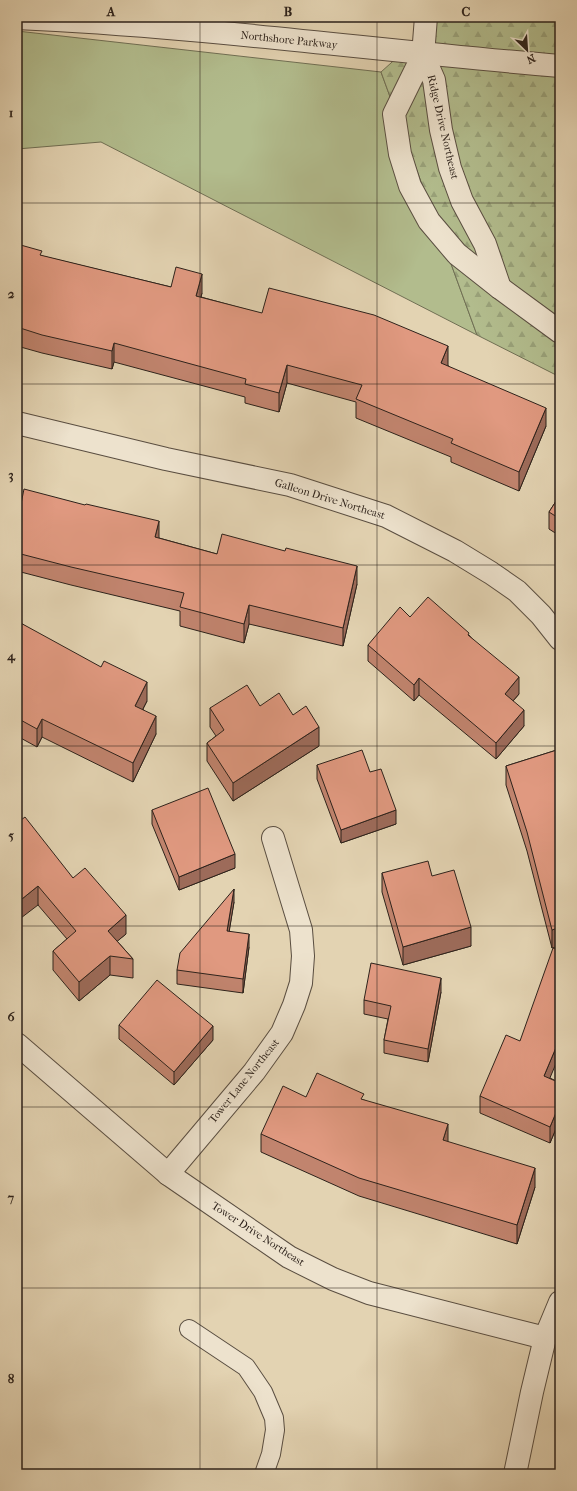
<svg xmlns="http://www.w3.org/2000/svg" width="577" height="1491" font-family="'IM FELL French Canon',serif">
  <defs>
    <pattern id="forest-firs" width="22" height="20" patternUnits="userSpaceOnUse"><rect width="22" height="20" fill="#b2bc8d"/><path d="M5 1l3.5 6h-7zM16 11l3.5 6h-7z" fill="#99a179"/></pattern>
  </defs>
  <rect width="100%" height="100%" fill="#e3d3b2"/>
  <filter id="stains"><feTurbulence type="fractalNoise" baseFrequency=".005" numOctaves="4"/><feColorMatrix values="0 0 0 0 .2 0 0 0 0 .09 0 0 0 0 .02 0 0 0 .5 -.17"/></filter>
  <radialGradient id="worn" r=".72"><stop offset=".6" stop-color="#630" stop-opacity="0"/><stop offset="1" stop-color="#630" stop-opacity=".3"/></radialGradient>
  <path fill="#b2bc8d" stroke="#706f54" d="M17 31 381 72 477 335 101 142 17 149Z"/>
  <path fill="url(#forest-firs)" stroke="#706f54" d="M442 17H560V377L477 335 381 72Z"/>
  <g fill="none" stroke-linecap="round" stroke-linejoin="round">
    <g stroke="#5a4e41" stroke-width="20">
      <path id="service" d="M189 1329 246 1367 263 1392 274 1418 275 1430 271 1454 264 1474"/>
    </g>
    <g stroke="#5a4e41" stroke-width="24">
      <g id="minor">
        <path d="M426 17 423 55 394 114 400 154 410 186 429 221 457 254 500 288 560 332"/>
        <path d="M423 55 434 80 441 130 450 168 462 201 485 244 500 288"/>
        <path d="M17 423 166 459 290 485 386 516 455 551 491 573 517 591 541 615 560 639"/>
        <path d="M17 1044 168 1174 289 1257 333 1279 369 1293 545 1338"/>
        <path d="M168 1174 254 1072 282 1033 294 1005 301 983 303 956 301 930 273 838"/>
        <path d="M515 1474 532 1392 545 1338 560 1302"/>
      </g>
    </g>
    <g stroke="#5a4e41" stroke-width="24">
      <path id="tertiary" d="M17 18C199 26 379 51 560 66"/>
    </g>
    <use href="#service" stroke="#ede2cd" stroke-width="18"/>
    <use href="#minor" stroke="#ede2cd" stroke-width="22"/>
    <use href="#tertiary" stroke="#ede2cd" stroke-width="22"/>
  </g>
  <g fill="#c1846e" stroke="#2d221b">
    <path d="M17 244 42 256 171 287 202 293 201 297 448 365V366L546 426 519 491 451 462V457L356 418V402L287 383 279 412 245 403V397L114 362 112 369 42 353 17 346Z"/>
    <path d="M560 495V536L549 529V512Z"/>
    <path d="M17 503 159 538 217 554 357 584 343 646 249 624 244 643 180 626V611L71 585 17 571Z"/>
    <path d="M410 617 469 635 519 694 513 701 524 726 496 759 419 695 414 701 368 661V645Z"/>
    <path d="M17 621 147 701 143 709 156 734 133 782 42 737 37 747 17 736Z"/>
    <path d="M260 706 293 715 319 746 233 801 207 761V743L216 736 210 727V708Z"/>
    <path d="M560 749 552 948 527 851 506 785V766Z"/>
    <path d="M317 765 370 772 396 824 341 843 317 779Z"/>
    <path d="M152 810 235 868 179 890 152 824Z"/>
    <path d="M17 823 73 878 126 934 117 941 133 959V978L110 975 79 1001 53 970V951L67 939 38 905Z"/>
    <path d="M382 873 432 876 471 946 403 965 382 892Z"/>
    <path d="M234 902 229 931 249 947 243 993 177 984V970Z"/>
    <path d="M441 992 428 1062 384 1053V1040L388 1019 364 1014V1000Z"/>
    <path d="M119 1025 213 1040 174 1085 119 1039Z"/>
    <path d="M550 1078 560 1083V1119L550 1143 480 1113V1096Z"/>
    <path d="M306 1097 364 1100 448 1142 535 1187 517 1244 359 1196 261 1152V1134Z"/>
  </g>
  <g fill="#9d6b5a" stroke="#2d221b">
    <path d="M202 274V293L196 314V296Z"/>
    <path d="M114 343V362L112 369V351Z"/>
    <path d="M448 346V365L441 382V363Z"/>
    <path d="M287 365V383L279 412V393Z"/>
    <path d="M546 408V426L519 491V472Z"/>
    <path d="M159 521V539L155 537Z"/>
    <path d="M357 566V584L343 646V628Z"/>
    <path d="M249 605V624L244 643V624Z"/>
    <path d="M519 677V694L505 710V694Z"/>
    <path d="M419 678V695L414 701V685Z"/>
    <path d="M147 682V701L135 724V706Z"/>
    <path d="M524 710V726L496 759V743Z"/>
    <path d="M156 716V734L133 782V763Z"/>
    <path d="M42 719V737L37 747V729Z"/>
    <path d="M319 727V746L233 801V783Z"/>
    <path d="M396 810V824L341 843V830Z"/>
    <path d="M235 854V868L179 890V877Z"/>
    <path d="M38 886V905L17 921V903Z"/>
    <path d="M234 889V902L227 945V931Z"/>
    <path d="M126 915V934L108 949V931Z"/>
    <path d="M471 927V946L403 965V947Z"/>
    <path d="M560 927V946L552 948V930Z"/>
    <path d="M249 934V947L243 993V979Z"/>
    <path d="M110 956V975L79 1001V982Z"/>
    <path d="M441 978V992L428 1062V1049Z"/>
    <path d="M213 1026V1040L174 1085V1072Z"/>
    <path d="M560 1038V1054L544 1092V1076Z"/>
    <path d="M560 1103V1119L550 1143V1127Z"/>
    <path d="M448 1124V1143L443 1140Z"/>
    <path d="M535 1168V1187L517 1244V1225Z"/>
  </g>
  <g fill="#e09980" stroke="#2d221b">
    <path d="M17 244 42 251 40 255 171 287 176 267 202 274 196 296 262 313 269 288 374 315 448 346 441 363 546 408 519 472 451 443 453 439 356 399 362 385 287 365 279 393 245 384 246 379 114 343 112 351 42 335 17 327Z"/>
    <path d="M24 489 85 505 86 504 159 521 155 537 217 554 222 534 285 551 286 548 357 566 343 628 249 605 244 624 180 607 184 593 71 567 17 553V503L21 504Z"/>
    <path d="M560 495V519L549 512Z"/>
    <path d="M428 597 469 633 468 635 519 677 505 694 524 710 496 743 419 678 414 685 368 645 400 607 410 617Z"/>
    <path d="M17 621 101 667 104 661 147 682 135 706 156 716 133 763 42 719 37 729 17 718Z"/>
    <path d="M247 685 260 706 279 693 293 715 306 706 319 727 233 783 207 743 224 730 210 708Z"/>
    <path d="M560 749V927L552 930 527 832 506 766Z"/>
    <path d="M362 750 370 772 381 769 396 810 341 830 317 765Z"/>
    <path d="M208 788 235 854 179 877 152 810Z"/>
    <path d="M25 817 73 878 85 868 126 915 108 931 133 959 110 956 79 982 53 951 76 931 38 886 17 903V823Z"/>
    <path d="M428 861 432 876 454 870 471 927 403 947 382 873Z"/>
    <path d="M234 889 227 931 249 934 243 979 177 970 180 953Z"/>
    <path d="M553 948 560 951V1038L544 1076 560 1083V1103L550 1127 480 1096 506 1035 520 1041Z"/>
    <path d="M371 963 441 978 428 1049 384 1040 391 1006 364 1000Z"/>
    <path d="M157 980 213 1026 174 1072 119 1025Z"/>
    <path d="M317 1073 364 1094 361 1099 448 1124 443 1140 535 1168 517 1225 359 1178 261 1134 283 1086 306 1097Z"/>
  </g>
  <path fill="none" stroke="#2d221b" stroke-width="1" stroke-opacity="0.55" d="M200 17V1474M377 17V1474M17 203H560M17 384H560M17 565H560M17 746H560M17 926H560M17 1107H560M17 1288H560"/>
  <g text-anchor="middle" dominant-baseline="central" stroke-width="3.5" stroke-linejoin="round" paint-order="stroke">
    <g font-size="11" fill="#2d221b" stroke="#ede2cd">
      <text transform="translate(289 40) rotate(6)">Northshore Parkway</text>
      <text transform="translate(443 127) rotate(77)">Ridge Drive Northeast</text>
      <text transform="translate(330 499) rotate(17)">Galleon Drive Northeast</text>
      <text transform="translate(244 1081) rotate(-51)">Tower Lane Northeast</text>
      <text transform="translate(258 1234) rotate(33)">Tower Drive Northeast</text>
    </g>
  </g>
  <rect width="577" height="1491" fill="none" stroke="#e3d3b2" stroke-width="44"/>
  <g transform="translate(527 50) rotate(155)" stroke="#ede2cd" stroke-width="3" paint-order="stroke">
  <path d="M0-3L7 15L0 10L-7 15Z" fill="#2d221b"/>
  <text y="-6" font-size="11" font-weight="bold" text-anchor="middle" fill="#2d221b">N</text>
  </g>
  <rect x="22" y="22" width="533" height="1447" fill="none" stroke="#2d221b" stroke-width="1.5"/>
  <g font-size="13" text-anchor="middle" font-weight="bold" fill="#2d221b">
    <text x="111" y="16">A</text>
    <text x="288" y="16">B</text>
    <text x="466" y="16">C</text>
    <text x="11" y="117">1</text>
    <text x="11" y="298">2</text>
    <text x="11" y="479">3</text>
    <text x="11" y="660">4</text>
    <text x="11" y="840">5</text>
    <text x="11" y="1021">6</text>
    <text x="11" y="1202">7</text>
    <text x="11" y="1383">8</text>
  </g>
  <rect width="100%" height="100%" filter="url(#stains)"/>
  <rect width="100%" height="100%" fill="url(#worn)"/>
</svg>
